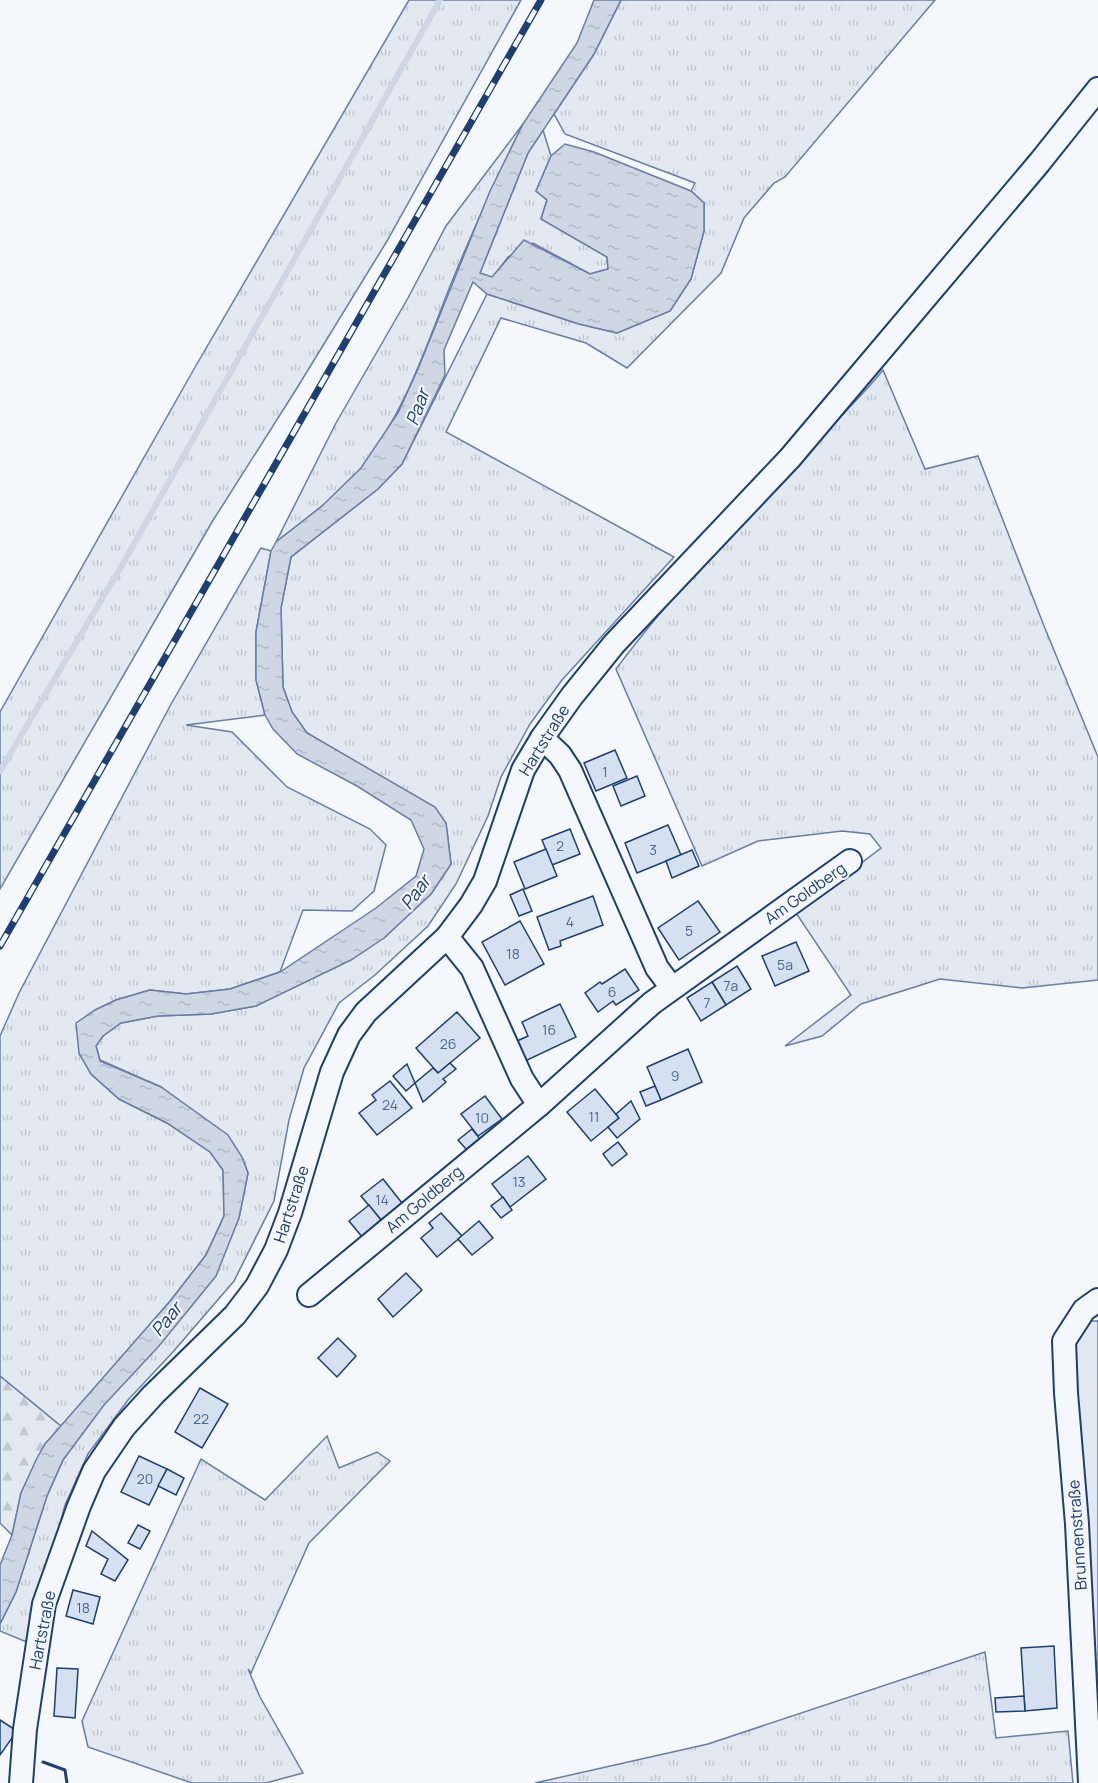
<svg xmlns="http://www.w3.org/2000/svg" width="1098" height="1783" font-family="Manrope,sans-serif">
  <defs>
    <pattern id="grass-tufts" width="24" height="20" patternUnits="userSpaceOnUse" patternTransform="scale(1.5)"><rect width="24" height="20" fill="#e3e9f0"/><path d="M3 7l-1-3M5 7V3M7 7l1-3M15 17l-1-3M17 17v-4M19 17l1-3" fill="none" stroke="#c2c9d1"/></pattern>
    <pattern id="forest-firs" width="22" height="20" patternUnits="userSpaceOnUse" patternTransform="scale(1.5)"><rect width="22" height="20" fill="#e3e9f0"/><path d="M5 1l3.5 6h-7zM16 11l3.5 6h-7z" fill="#c2c9d1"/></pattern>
    <pattern id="water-ripples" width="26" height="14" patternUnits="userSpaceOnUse" patternTransform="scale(1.5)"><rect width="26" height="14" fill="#cfd7e4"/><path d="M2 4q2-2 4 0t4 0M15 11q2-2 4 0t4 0" fill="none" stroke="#b1bac7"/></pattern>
  </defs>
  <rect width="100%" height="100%" fill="#f4f7fb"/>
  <g fill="url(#grass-tufts)" stroke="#687fa3" stroke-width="1.5">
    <path d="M409 0H521L387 241 297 388 212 522 0 889V712L194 369Z"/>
    <path d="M621 0H935L785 177 774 183 744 218 721 273 627 368 586 343 501 318 446 432 674 557 562 680 530 724 501 777 488 816 456 884 428 926 375 975 339 1003 304 1068 289 1120 274 1201 234 1281 172 1353 128 1400 88 1454 65 1505 29 1643 0 1631V1624L16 1592 47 1496 63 1460 239 1218 248 1173 242 1157 161 1087 100 1060 96 1046 103 1036 121 1023 158 1016 211 1014 256 1006 384 938 431 894 451 864 446 823 344 755 307 733 292 712 283 687 281 608 291 557 378 489 402 464 487 294 579 324 617 333 641 323 670 311 691 279 704 231V203L691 191 695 183 565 134 554 114 594 54Z"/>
    <path d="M523 124C499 173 476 223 455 274 427 342 408 408 362 467 342 493 303 521 276 542L336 423 408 298 446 226Z"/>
    <path d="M543 130 551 156 536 191 547 200 541 219 607 257 608 269 590 274 533 243 508 257 492 278 480 273 528 153Z"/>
    <path d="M883 370 925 469 978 456 1044 626 1098 757V980L1022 988 940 979 861 1004 822 1036 785 1046 851 995 796 913 881 848 870 834 842 831 758 841 702 866 616 669C676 589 746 516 815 443 838 419 862 396 883 370Z"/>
    <path d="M261 548 271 551 256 632V680L265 715 186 725 232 732 287 787 370 829 386 845 374 891 352 911 303 910 280 972 230 989 186 994 150 990 116 1000 95 1010 79 1053 91 1074 119 1099 167 1123 210 1152 223 1170 224 1216 206 1255 171 1300 62 1427 0 1376V1036L19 993 170 706Z"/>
    <path d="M327 1436 339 1468 377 1452 390 1461 309 1543 251 1673 248 1669 260 1697 303 1773 266 1783H192L88 1747 82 1721 201 1459 265 1500Z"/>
    <path d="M985 1652 996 1738 1068 1731 1073 1783H535L708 1744Z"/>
  </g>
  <path fill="url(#forest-firs)" stroke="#687fa3" stroke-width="1.5" d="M0 1376 62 1427 45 1444 21 1493 12 1535 0 1523Z"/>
  <path fill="#e3e9f0" stroke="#687fa3" stroke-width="1.5" d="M1086 1321H1098V1783L1075 1348Z"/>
  <path fill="url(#water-ripples)" stroke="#687fa3" stroke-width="1.5" d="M594 0H621L594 54 528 153 480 273 492 277 524 240 590 274 608 269 607 257 541 219 547 200 536 191 551 156 565 144 594 152 691 191 704 203V231L691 279 670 311 617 333 579 324 487 294 473 282 444 350 445 375 402 464 378 489 291 557 281 608 283 687 292 712 307 733 435 807 446 823 451 864 431 894 384 938 351 960 256 1006 211 1014 158 1016 121 1023 103 1036 96 1046 100 1061 161 1087 228 1135 242 1157 248 1173 239 1218 216 1276 159 1346 104 1405 63 1460 47 1496 16 1592 0 1624V1565L12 1535 21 1493 36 1460 45 1444 171 1300 206 1255 224 1216 223 1170 210 1152 167 1123 119 1099 91 1074 79 1053 76 1023 95 1010 116 1000 150 990 186 994 230 989 280 972 376 908 416 876 424 849 411 820 357 786 297 754 273 729 265 715 256 680V632L271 551 276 542 322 506 361 468 398 413 418 369 490 191 523 124 577 43Z"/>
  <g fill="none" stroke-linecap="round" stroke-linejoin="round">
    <path stroke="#cfd7e4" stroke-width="6" d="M0 771 125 560 440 0"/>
  </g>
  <g fill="#d5e0f0" stroke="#1d3f73" stroke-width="1.5">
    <path d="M615 750 627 778 596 791 584 763Z"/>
    <path d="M637 776 645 796 621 806 613 786Z"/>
    <path d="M668 825 681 855 637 873 625 843Z"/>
    <path d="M570 829 580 854 552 865 542 840Z"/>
    <path d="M546 849 557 876 525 889 514 862Z"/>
    <path d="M692 850 699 866 672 878 666 861Z"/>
    <path d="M523 889 532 911 519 916 510 895Z"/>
    <path d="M593 896 603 925 560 941 561 946 549 950 537 917Z"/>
    <path d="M698 901 720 932 679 960 658 928Z"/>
    <path d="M520 921 544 964 505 985 482 942Z"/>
    <path d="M796 942 809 971 775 986 762 956Z"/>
    <path d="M737 966 751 989 726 1005 712 982Z"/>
    <path d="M625 969 639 990 616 1005 613 1001 598 1012 585 993 600 982 602 984Z"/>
    <path d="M712 982 726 1005 701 1021 687 998Z"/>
    <path d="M560 1004 576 1037 523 1062 515 1042 528 1036 522 1022Z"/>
    <path d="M457 1012 480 1038 438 1073 416 1048Z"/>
    <path d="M688 1049 702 1082 661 1100 647 1067Z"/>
    <path d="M450 1063 456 1069 443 1079 446 1082 423 1102 415 1083 433 1068 438 1073Z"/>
    <path d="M407 1064 415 1083 406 1091 393 1076Z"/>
    <path d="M390 1081 412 1108 377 1135 359 1113 376 1100 372 1095Z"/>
    <path d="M655 1086 661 1100 646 1106 640 1092Z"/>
    <path d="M595 1089 619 1118 591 1141 567 1112Z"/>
    <path d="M485 1096 502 1119 478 1136 461 1114Z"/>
    <path d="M631 1101 640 1119 617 1138 608 1127 619 1118 616 1114Z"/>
    <path d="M472 1129 480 1139 466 1149 458 1140Z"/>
    <path d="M618 1142 627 1154 612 1166 603 1154Z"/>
    <path d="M528 1156 546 1179 510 1207 492 1184Z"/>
    <path d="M383 1179 402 1203 381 1220 361 1196Z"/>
    <path d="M503 1197 512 1210 501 1218 491 1206Z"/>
    <path d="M369 1205 381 1220 376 1224 378 1226 363 1238 349 1221Z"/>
    <path d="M441 1213 462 1236 437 1257 421 1238 433 1228 429 1223Z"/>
    <path d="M479 1221 493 1238 472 1255 458 1239Z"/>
    <path d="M406 1273 422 1290 393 1317 378 1299Z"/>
    <path d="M338 1338 356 1356 337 1377 318 1358Z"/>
    <path d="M200 1388 228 1404 202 1448 175 1432Z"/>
    <path d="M139 1456 167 1469 149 1505 121 1492Z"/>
    <path d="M167 1469 184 1478 176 1495 158 1486Z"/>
    <path d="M138 1525 150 1531 140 1549 128 1543Z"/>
    <path d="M92 1531 128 1560 115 1581 101 1574 108 1559 86 1546Z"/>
    <path d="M73 1590 100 1597 93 1624 66 1616Z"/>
    <path d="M1054 1646 1057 1708 1025 1711 1021 1648Z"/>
    <path d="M57 1668 78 1669 75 1718 54 1716Z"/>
    <path d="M1024 1696 1025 1711 996 1712 995 1698Z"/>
    <path d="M0 1720 17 1731 0 1755Z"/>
  </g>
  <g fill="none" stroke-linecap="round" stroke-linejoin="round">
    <g stroke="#1d3f73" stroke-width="26">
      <g id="minor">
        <path d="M542 738 560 755 570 770 657 968 672 988"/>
        <path d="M447 937 472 968 522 1079 539 1105"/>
        <path d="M309 1295 539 1105 652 1003 850 861"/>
        <path d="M21 1783 25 1729 44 1604 79 1506 94 1471 124 1427 153 1395 235 1315 257 1286 276 1250 290 1213 332 1072 349 1035 366 1012 447 937 471 905 485 881 523 770 542 738 572 696 614 644 790 458 1039 163 1098 89"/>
        <path d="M1090 1783 1077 1524 1066 1393 1064 1341 1084 1310 1098 1300"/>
      </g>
    </g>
    <use href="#minor" stroke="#f4f7fb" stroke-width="22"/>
    <g stroke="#1d3f73" stroke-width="7">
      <path id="rail" d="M0 946 541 0"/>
    </g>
    <use href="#rail" stroke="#f4f7fb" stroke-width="4.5" stroke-dasharray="14" stroke-linecap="butt"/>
    <path stroke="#1d3f73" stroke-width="3" d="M43 1762 65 1770 67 1783"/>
  </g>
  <g text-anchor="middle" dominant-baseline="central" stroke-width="4.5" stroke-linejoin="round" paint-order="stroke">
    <g font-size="14" fill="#4b6792">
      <text x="605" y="771">1</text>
      <text x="560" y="845">2</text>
      <text x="653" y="849">3</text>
      <text x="570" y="921">4</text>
      <text x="689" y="930">5</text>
      <text x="513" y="953">18</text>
      <text x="785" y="964">5a</text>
      <text x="731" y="985">7a</text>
      <text x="612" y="991">6</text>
      <text x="707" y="1002">7</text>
      <text x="549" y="1029">16</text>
      <text x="448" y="1043">26</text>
      <text x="675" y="1075">9</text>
      <text x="390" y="1104">24</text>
      <text x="594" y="1116">11</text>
      <text x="482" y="1117">10</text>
      <text x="519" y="1181">13</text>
      <text x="382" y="1199">14</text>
      <text x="201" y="1418">22</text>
      <text x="145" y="1478">20</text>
      <text x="83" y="1607">18</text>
    </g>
    <g font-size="16" fill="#1d3f73" stroke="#f4f7fb">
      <text transform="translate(544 740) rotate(-58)">Hartstraße</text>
      <text transform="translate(805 893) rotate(-35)">Am Goldberg</text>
      <text transform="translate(424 1199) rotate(-40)">Am Goldberg</text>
      <text transform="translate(291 1204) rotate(-72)">Hartstraße</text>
      <text transform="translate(1077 1535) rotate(-94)">Brunnenstraße</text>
      <text transform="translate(42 1630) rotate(-79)">Hartstraße</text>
    </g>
    <g font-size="18" font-style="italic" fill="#1d3f73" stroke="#f4f7fb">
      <text transform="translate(417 407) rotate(-70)">Paar</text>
      <text transform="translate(415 892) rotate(-54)">Paar</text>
      <text transform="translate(166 1319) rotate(-51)">Paar</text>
    </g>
  </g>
</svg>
